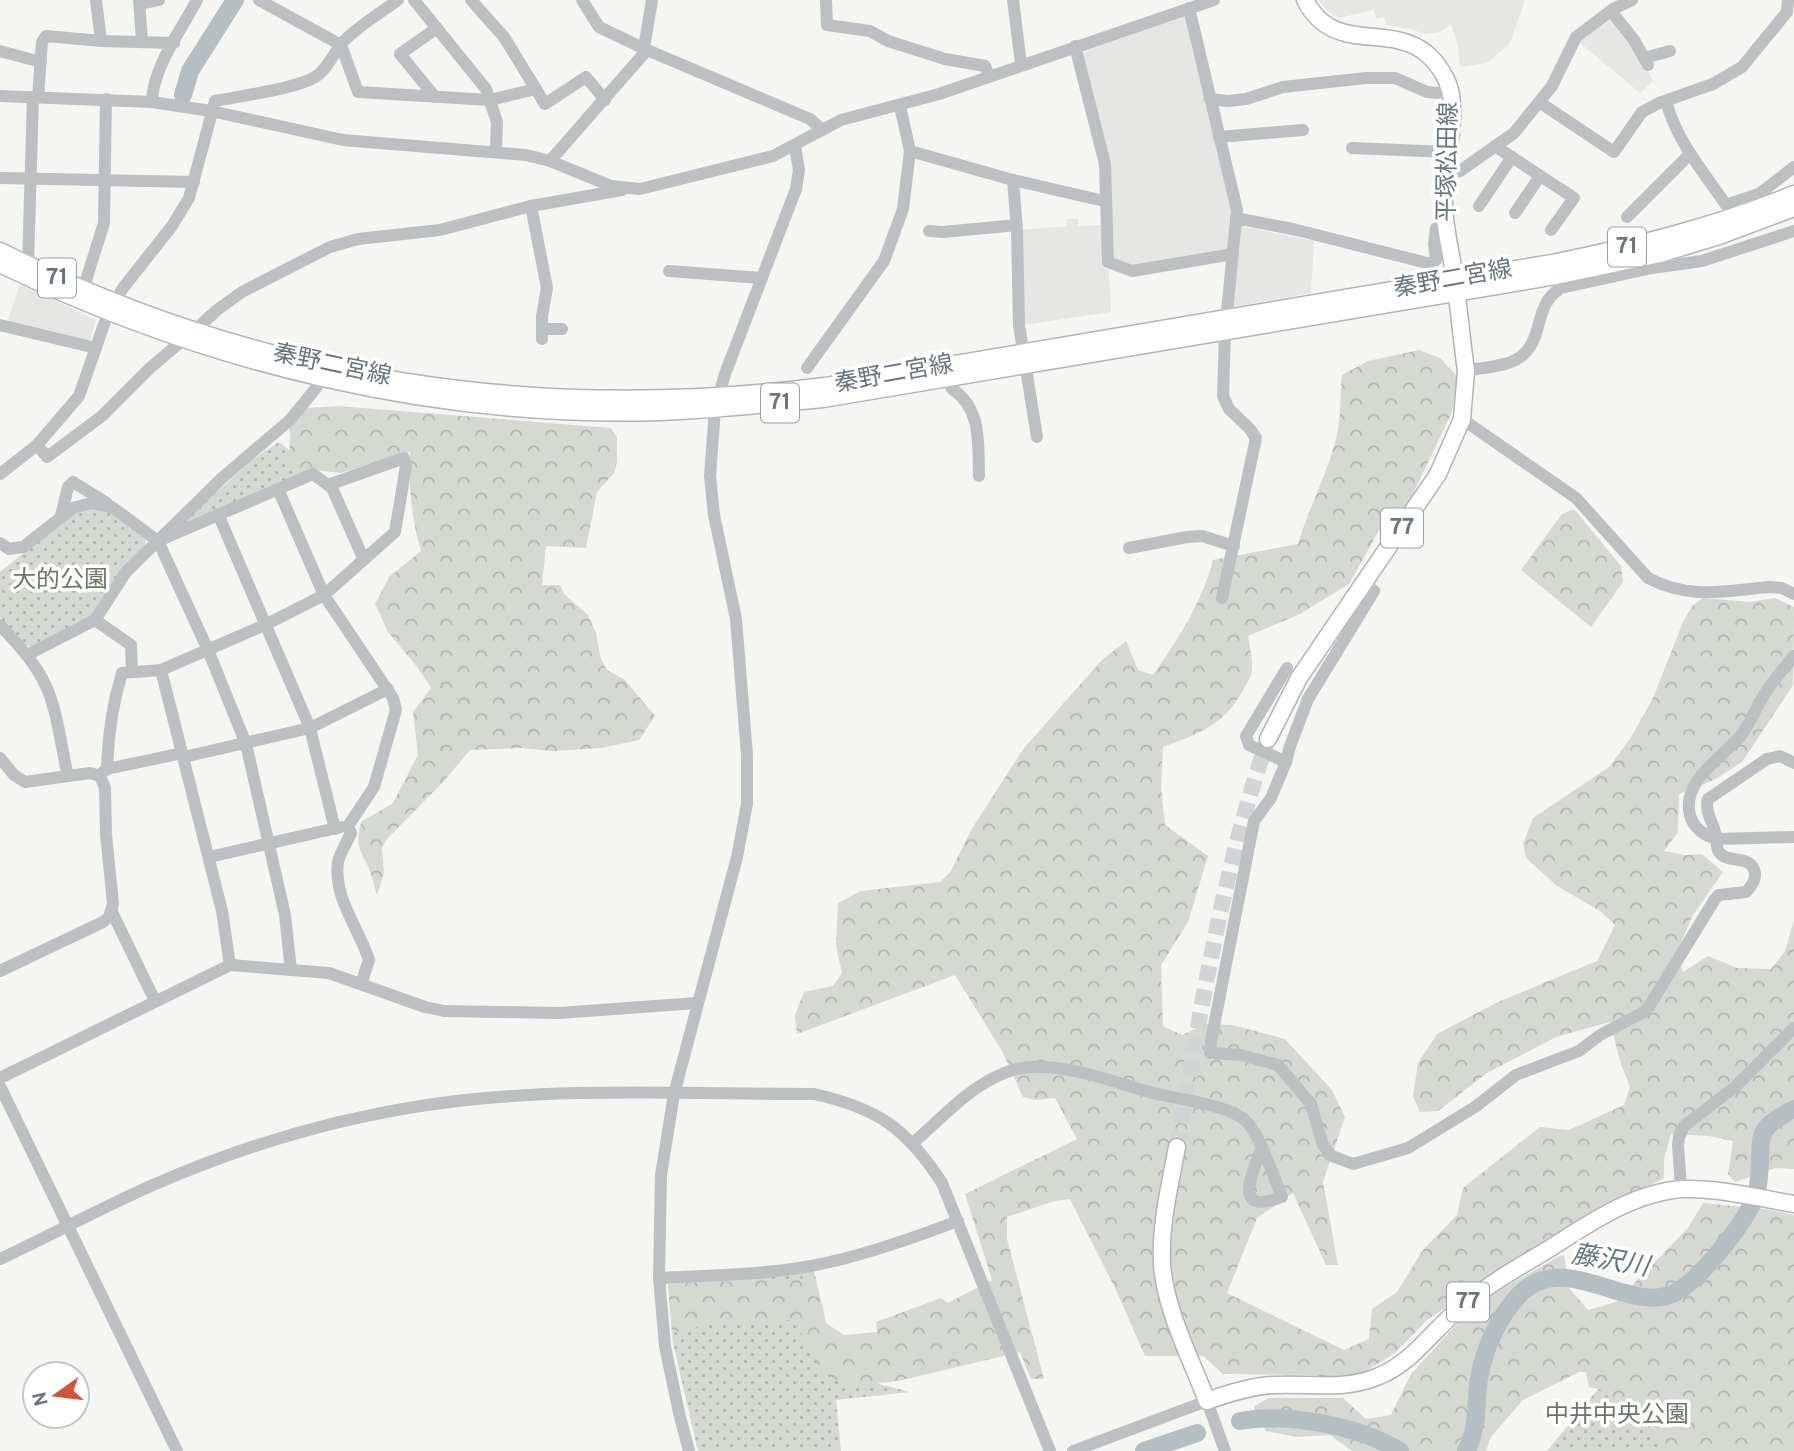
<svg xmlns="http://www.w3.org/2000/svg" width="1794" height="1451" font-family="Overpass,'Noto Sans JP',sans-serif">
  <defs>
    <pattern id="grass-dots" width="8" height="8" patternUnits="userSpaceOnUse" patternTransform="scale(1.75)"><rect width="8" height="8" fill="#d5d9d2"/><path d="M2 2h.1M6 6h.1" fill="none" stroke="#b1b5b0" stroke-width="1.8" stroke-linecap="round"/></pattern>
    <pattern id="forest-crowns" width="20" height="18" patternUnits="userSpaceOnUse" patternTransform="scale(1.75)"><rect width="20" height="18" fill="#d5d9d2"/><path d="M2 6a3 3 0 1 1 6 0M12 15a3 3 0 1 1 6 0" fill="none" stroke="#b1b5b0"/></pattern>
  </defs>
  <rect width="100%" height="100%" fill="#f5f5f2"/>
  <g fill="#e6e6e5">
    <path d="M1318 0H1525L1510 43 1488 63 1460 67 1458 46 1451 24 1440 32 1424 34 1414 30 1386 25 1384 17 1376 19 1374 10 1339 18 1326 10Z"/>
    <path d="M1186 16 1233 208 1230 250 1134 266 1111 259 1108 161 1083 54 1086 50Z"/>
    <path d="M1608 17 1636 50 1653 81 1640 93 1579 42Z"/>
    <path d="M1067 219H1078V226L1102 225 1105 268 1109 270 1111 312 1024 325 1019 230 1067 226Z"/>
    <path d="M1239 223 1245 224V227L1314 241 1311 293 1233 307Z"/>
    <path d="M20 284 96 320 89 342 7 322Z"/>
  </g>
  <g fill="url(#grass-dots)">
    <path d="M279 442 316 471 177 527 255 458Z"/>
    <path d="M90 508 108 510 146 537 145 548 91 617 31 647 24 645 0 617V572L69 516Z"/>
    <path d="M814 1271 829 1335 845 1369 879 1384 910 1392 836 1400 841 1451H698L673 1343 668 1284Z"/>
    <path d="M1603 1383 1702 1451H1547Z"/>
  </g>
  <g fill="url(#forest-crowns)">
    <path d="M1419 350 1440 358 1458 377 1452 412 1404 513 1386 518 1349 584 1298 615 1248 636C1250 648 1254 663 1251 675 1249 680 1245 686 1243 690 1225 725 1198 734 1163 747L1161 787 1165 825 1208 856 1188 922 1161 965 1163 1026 1182 1035 1206 1024 1233 1025 1285 1039 1332 1090 1345 1117 1323 1182 1338 1265H1326L1293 1193 1257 1218 1227 1293 1344 1350 1369 1339 1372 1309 1397 1292 1423 1250 1457 1215 1463 1188 1540 1127 1569 1130 1624 1105 1630 1087 1621 1064 1610 1022 1556 1037 1487 1073 1438 1111 1420 1112 1413 1096 1418 1063 1437 1034 1498 1002 1597 961 1615 925 1600 911 1557 886 1526 858 1523 844 1533 818 1609 767 1630 739 1653 698 1683 622 1693 605 1704 598 1750 602 1775 598 1794 607 1793 685 1742 762 1714 780 1679 794 1678 832 1664 851 1685 855 1702 854 1723 872 1693 915 1677 952 1683 972 1708 956 1737 968 1771 969 1785 951 1794 920V1169L1776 1168 1735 1182 1728 1174 1733 1141 1709 1136 1671 1134 1664 1159V1178L1547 1239 1427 1320 1395 1353 1353 1379 1310 1375 1223 1374 1203 1356H1145L1116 1290 1070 1199 1054 1201 1007 1217V1239L1044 1379H1031L1020 1352 898 1381 846 1387 821 1369 793 1320 706 1325 672 1333 668 1284 815 1278 826 1323 844 1335 877 1332 876 1322 941 1298 948 1303 992 1280 965 1194 1077 1139 1055 1098 1035 1100 1023 1097 1002 1051 955 975 797 1034 795 1015 804 992 833 986 842 973 836 946 838 903 861 891 940 882 951 871 971 830 1024 748 1101 661 1126 641 1138 670 1153 675C1178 639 1202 603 1213 560L1298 544C1309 507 1328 473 1337 435 1341 416 1340 394 1342 375L1368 361Z"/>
    <path d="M338 406 611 428 617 438V462L614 473 597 492 586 548 546 546 542 585H560L564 594 588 615 596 633 601 659 607 670 625 680 655 716 639 740 601 748 553 751 520 748 470 750 444 781 387 839 382 848 384 873 377 895C374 886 372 875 368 866 358 846 356 845 361 822L393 803 418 755 413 712 431 688 418 668 388 632 375 604 389 577 421 551C411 518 409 486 410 452L340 473 289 467 290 431 288 418 307 408Z"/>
    <path d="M1574 509 1621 566 1623 582 1591 627 1521 570 1562 514Z"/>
    <path d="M1703 1203 1765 1209 1794 1215V1451H1672L1641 1420 1606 1391 1589 1387 1586 1372H1579L1523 1400 1491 1437 1486 1451H1352L1330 1435 1296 1437 1266 1431 1254 1406 1269 1398H1343L1366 1419 1391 1415 1411 1374 1469 1311 1503 1288 1558 1257 1564 1255 1569 1288 1588 1310 1616 1302 1688 1228Z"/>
  </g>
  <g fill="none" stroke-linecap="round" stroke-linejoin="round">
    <g stroke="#b3bfc2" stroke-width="18">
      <path d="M183 95 190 71 235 0"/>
      <path d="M1240 1421C1287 1412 1359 1426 1400 1451"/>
      <path d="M1144 1451 1197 1433"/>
      <path d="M1466 1451C1479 1428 1475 1404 1479 1379 1484 1348 1499 1316 1520 1294 1566 1247 1633 1319 1678 1291 1703 1276 1743 1225 1755 1198 1758 1191 1758 1184 1759 1177 1763 1136 1752 1130 1794 1109"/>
    </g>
    <path stroke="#d2d5d6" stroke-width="16" stroke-dasharray="16 8" stroke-linecap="butt" d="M1177 1147C1201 1010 1222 871 1268 739"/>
    <g stroke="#b0b4b7" stroke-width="19">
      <g id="major">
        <path d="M0 251C263 381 535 423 825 386L1552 263C1635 246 1716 226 1794 194"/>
        <path d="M0 264C205 363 432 419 660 412 715 410 769 404 823 399L1556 276 1660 254 1719 236 1794 208"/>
        <path d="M1268 739 1299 678 1438 474 1462 419 1466 371C1462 341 1459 311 1455 280 1452 256 1445 231 1444 206 1443 169 1456 131 1451 94 1448 79 1438 63 1426 53 1387 22 1334 56 1305 0"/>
        <path d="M1177 1147C1170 1185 1160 1224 1162 1264 1165 1309 1191 1359 1207 1401 1229 1393 1251 1386 1274 1385 1311 1383 1345 1391 1379 1376 1412 1363 1433 1330 1460 1308 1486 1286 1515 1269 1544 1252 1586 1226 1632 1192 1683 1189 1720 1188 1758 1198 1794 1204"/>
      </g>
    </g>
    <g stroke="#bcc0c3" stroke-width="12">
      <path d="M96 0 101 41"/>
      <path d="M139 0 142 41"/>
      <path d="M259 0 341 45 358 92 490 100 536 89"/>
      <path d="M414 0 486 89 497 122 496 151"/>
      <path d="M471 0 504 37 545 104 586 77 605 100"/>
      <path d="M582 0 599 27 647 50 810 119 822 130"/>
      <path d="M826 0 827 25 870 31 888 41 945 59 985 66 989 76"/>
      <path d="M1013 0 1021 64"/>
      <path d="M140 4 159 0"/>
      <path d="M1189 8 1237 210 1225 332 1223 396 1229 409 1249 428 1256 438 1222 598"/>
      <path d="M1613 9 1615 16 1634 40 1648 65"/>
      <path d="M1075 46 1105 164 1108 262 1132 271 1233 254"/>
      <path d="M644 48 652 0"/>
      <path d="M0 51 41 62"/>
      <path d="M1644 58 1670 51"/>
      <path d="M0 96 152 102 211 111 343 140 526 155 550 161 611 186 640 189 773 156 841 120 939 94 1214 0"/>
      <path d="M38 97 42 42 46 36 101 41 174 43"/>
      <path d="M435 97 400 54 437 28"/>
      <path d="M1210 99 1228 101 1246 99 1283 87 1366 78H1395L1427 92 1438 93 1450 90"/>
      <path d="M1666 101C1677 142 1703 171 1726 205L1759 194 1794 167"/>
      <path d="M152 102C152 69 181 30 197 0"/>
      <path d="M1539 102 1614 152 1642 112 1659 103 1713 84 1742 67 1787 12 1788 0"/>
      <path d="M1219 137 1303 130"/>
      <path d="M1495 146 1574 198 1551 230"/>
      <path d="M1352 148 1448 152"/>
      <path d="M910 151 1013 180 1104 201"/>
      <path d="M550 161 647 50"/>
      <path d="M1445 173 1460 171 1514 133 1552 86 1576 37 1613 9 1632 0"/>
      <path d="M0 178 194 182"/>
      <path d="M1013 180 1017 231 1019 325 1037 437"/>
      <path d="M531 206 547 288 542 316V339"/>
      <path d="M1479 206 1512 157"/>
      <path d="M1515 213 1540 176"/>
      <path d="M1627 217 1690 154"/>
      <path d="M1236 218 1297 230 1431 264 1436 260 1434 244 1436 228 1446 223"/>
      <path d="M929 231 943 232 1017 225"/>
      <path d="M28 265 33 97"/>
      <path d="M669 271 761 278"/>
      <path d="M83 290 104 223 106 99"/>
      <path d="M0 325 96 348"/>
      <path d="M542 329H562"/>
      <path d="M194 331 217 310 242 292 330 247 358 239 440 230 531 206 622 190"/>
      <path d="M807 368 884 261 903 209 910 151 900 106"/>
      <path d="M1466 371C1483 367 1511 367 1524 354 1544 335 1534 304 1561 288L1652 268 1702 261 1794 231"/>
      <path d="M948 378 952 389C982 408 978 444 979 476"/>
      <path d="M1462 419 1576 498 1648 578C1690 600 1724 591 1769 587L1782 588 1794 594"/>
      <path d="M37 445 47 457 102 416 150 368 183 340"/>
      <path d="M0 474 37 445 79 396 108 313 123 288 172 226 189 198 215 101C240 96 295 89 315 77 327 70 333 54 342 43 358 26 379 14 398 0"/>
      <path d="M278 489 324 595 393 698 396 710 374 787 348 826 351 833C347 842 340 853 338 862 333 898 359 928 369 960L361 984"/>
      <path d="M218 514 310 728 335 829"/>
      <path d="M61 516 68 487 73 482 107 503"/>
      <path d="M165 538 313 474 332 488 364 560"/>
      <path d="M0 543 9 549 23 547 73 508 91 503 112 507 158 541 208 650 246 744 285 915 291 970"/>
      <path d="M1129 548 1187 537 1202 536 1234 546"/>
      <path d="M1364 582 1374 591 1308 699 1290 746 1286 762 1271 798 1254 821 1211 1041 1210 1053 1241 1055 1278 1065 1311 1104 1323 1145 1332 1156 1353 1164 1408 1148 1475 1107 1516 1075 1579 1051 1600 1035 1644 1012 1650 1005 1715 899 1719 895 1746 892C1751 887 1756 881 1755 873 1751 853 1728 865 1719 852 1716 848 1717 841 1716 836 1714 824 1704 811 1708 799L1767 759 1780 756 1794 763"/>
      <path d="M95 620 131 645 132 672"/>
      <path d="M0 625C17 644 35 662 46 686 58 713 61 747 68 776"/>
      <path d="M27 655 95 620 126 572 222 478 290 420 316 388 321 378"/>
      <path d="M1794 656C1782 670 1770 684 1761 700 1755 711 1750 722 1743 733 1724 757 1681 780 1690 815 1693 828 1705 836 1717 839L1794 837"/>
      <path d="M161 670 222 911 230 965"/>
      <path d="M184 757 310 728 388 689"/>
      <path d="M0 758 14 775 25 782 90 773 100 776 105 788 106 834 113 904 109 917 103 922 0 971"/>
      <path d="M1286 762 1249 745 1246 736 1287 668"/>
      <path d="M107 769C108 736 112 705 122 673L161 670 267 624 324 595 395 532 406 466 404 458 328 485"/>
      <path d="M102 773 107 769 182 753"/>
      <path d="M209 857 341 827"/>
      <path d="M112 912 155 1001"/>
      <path d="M0 1078 230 965 329 973 425 1007 444 1011 559 1013 697 1003"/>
      <path d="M0 1086 177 1451"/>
      <path d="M913 1143C941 1119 968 1088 1002 1074 1015 1068 1030 1066 1044 1067 1082 1069 1117 1083 1153 1093 1176 1099 1229 1105 1245 1120 1259 1132 1274 1178 1282 1197 1231 1216 1252 1175 1261 1149"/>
      <path d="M1681 1189 1678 1145 1679 1137 1684 1126 1735 1087 1794 1028"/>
      <path d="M0 1259C51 1235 101 1208 153 1185 240 1147 333 1119 427 1105 553 1086 688 1094 814 1094 878 1108 907 1129 942 1183L1050 1451"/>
      <path d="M659 1278C716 1275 774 1275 830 1262 874 1252 916 1237 958 1221"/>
      <path d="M689 1451 679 1413 665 1346 659 1278 661 1175 674 1094 737 857 747 804V755L736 619 714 515 710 476 712 449 715 409 725 374 796 189 799 170 795 146"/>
      <path d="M1073 1451 1207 1401 1225 1451"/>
    </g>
    <use href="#major" stroke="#fff" stroke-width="16"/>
  </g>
  <g text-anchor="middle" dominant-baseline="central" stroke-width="7" stroke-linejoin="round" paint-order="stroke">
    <g fill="#fff" stroke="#959fa6" stroke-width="2">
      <rect x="1608" y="227.5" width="38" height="39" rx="5"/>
      <rect x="38" y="258.5" width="38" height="39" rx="5"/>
      <rect x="761" y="383.5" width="38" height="39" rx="5"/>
      <rect x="1381" y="508.5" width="42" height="39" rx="5"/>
      <rect x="1447" y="1282.5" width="42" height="39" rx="5"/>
    </g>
    <g font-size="23" font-weight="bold" fill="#677680">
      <text x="1627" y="247">71</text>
      <text x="57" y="278">71</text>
      <text x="780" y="403">71</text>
      <text x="1402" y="528">77</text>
      <text x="1468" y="1302">77</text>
    </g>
    <g font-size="24" fill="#677680" stroke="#fff">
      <text transform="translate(1449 162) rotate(-89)">平塚松田線</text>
      <text transform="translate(1453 280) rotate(-10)">秦野二宮線</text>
      <text transform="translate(332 366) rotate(12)">秦野二宮線</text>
      <text transform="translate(894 375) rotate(-10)">秦野二宮線</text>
    </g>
    <g font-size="24" fill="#6a7765" stroke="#fff">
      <text x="60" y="581">大的公園</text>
      <text x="1617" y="1416">中井中央公園</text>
    </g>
    <g font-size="26" font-style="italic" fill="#63777c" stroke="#fff">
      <text transform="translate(1610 1262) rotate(10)">藤沢川</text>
    </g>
  </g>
  <g transform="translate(56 1395) rotate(256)"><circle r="33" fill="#ffffff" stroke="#c2c8cc" stroke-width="2"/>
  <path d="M0-5L12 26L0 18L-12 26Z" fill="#cf5438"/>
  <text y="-10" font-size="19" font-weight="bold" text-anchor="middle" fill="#677680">N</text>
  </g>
</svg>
